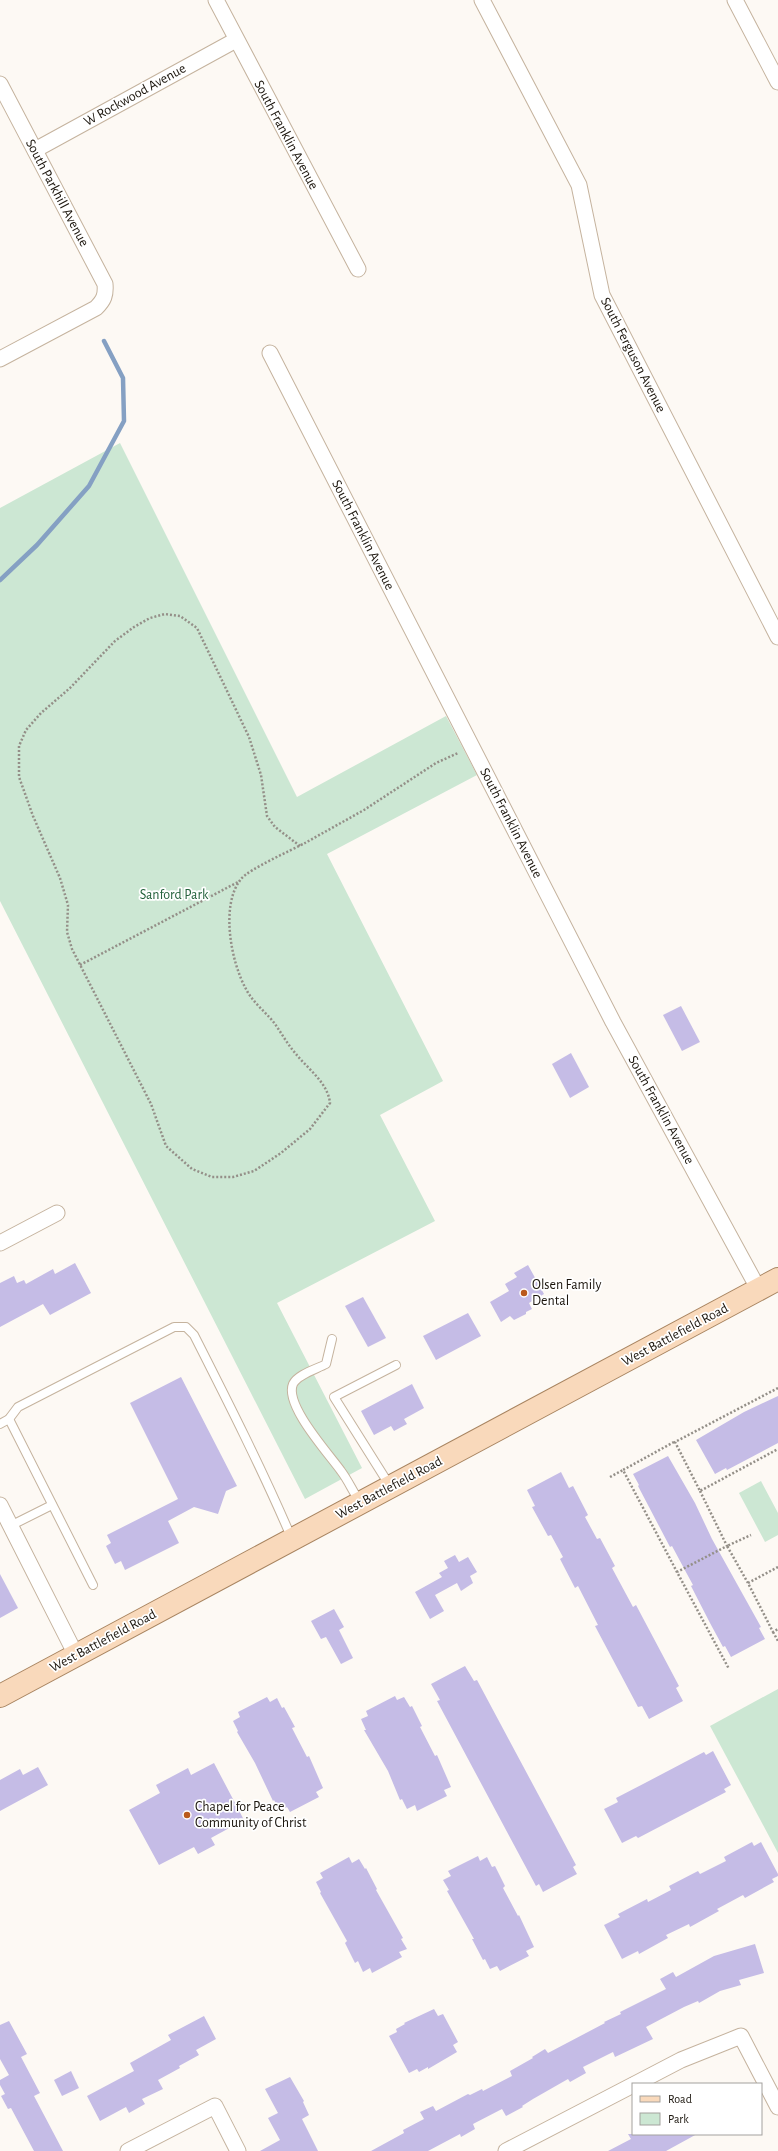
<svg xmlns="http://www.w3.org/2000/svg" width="778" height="2151" font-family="'Alegreya Sans',sans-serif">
  <rect width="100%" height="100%" fill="#fdf9f4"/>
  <g fill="#cce7d3">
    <path d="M120 443 297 797 446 716 477 775 327 854 443 1081 380 1115 435 1221 277 1303 362 1468 305 1499 0 901V508Z"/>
    <path d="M761 1481 778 1513V1535L765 1542 739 1493Z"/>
    <path d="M778 1689V1853L710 1726Z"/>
  </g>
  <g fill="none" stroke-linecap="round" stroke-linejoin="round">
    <path stroke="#85a0c3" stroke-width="4.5" d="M0 580 37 545 89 486 124 421 123 378 104 341"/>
  </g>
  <g fill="#c5bce6">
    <path d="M681 1006 700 1042 682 1051 663 1015Z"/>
    <path d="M571 1053 589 1087 570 1098 552 1064Z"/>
    <path d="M75 1263 91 1293 50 1315 43 1304 0 1327V1283L14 1276 17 1283 24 1280 26 1284 53 1269 55 1274Z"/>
    <path d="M528 1265 544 1294 529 1303 532 1309 526 1312V1314L514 1320 510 1316 501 1322 490 1302 509 1291 505 1284 517 1277 514 1273Z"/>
    <path d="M363 1297 386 1338 368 1347 345 1306Z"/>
    <path d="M468 1313 481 1336 436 1360 423 1336Z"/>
    <path d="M181 1377 237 1486 226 1491 218 1514 194 1507 168 1521 179 1543 125 1570 121 1561 115 1564 106 1546 111 1543 107 1535 178 1499 130 1403Z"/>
    <path d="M412 1384 424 1408 404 1419 407 1424 394 1431 391 1426 374 1435 361 1411Z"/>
    <path d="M778 1396V1443L727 1470 726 1468 715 1474 696 1440 744 1412Z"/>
    <path d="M668 1456 695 1503 712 1539 761 1627 759 1628 765 1639 731 1657 725 1646 723 1647 710 1623 691 1586 693 1585 687 1574 672 1546 670 1547 638 1486 639 1485 633 1474Z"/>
    <path d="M561 1472 569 1488 573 1486 588 1515 585 1517 597 1539 600 1538 615 1566 612 1568 633 1607 636 1605 679 1686 676 1688 683 1701 649 1719 642 1706 638 1707 595 1626 598 1625 578 1586 575 1588 560 1559 563 1557 551 1535 548 1536 532 1507 535 1506 527 1490Z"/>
    <path d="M455 1555 459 1562 468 1557 477 1572 470 1576 473 1583 461 1591 457 1583 435 1595 444 1611 430 1619 415 1592 442 1577 439 1573 448 1568 444 1561Z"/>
    <path d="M0 1574 18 1608 0 1618Z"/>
    <path d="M334 1609 344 1627 339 1630 353 1658 341 1664 326 1637 321 1639 311 1621Z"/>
    <path d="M465 1666 474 1681 477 1680 576 1865 573 1867 577 1874 543 1892 539 1884 536 1886 437 1701 440 1700 431 1684Z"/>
    <path d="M395 1696 397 1700 404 1697 410 1707 412 1706 422 1726 420 1727 435 1756 437 1755 451 1787 444 1790 447 1796 417 1811 415 1805 407 1809 402 1799 400 1800 388 1771 364 1730H366L361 1719 368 1716 366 1711Z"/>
    <path d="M267 1697 270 1702 277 1698 282 1708 284 1707 295 1727 292 1728 307 1757 309 1756 323 1788 316 1792 319 1797 290 1812 287 1807 280 1811 274 1800 273 1801 255 1763 237 1732 238 1731 233 1721 240 1717 238 1712Z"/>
    <path d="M713 1751 731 1785 724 1789 726 1792 638 1838 636 1836 622 1843 604 1809 618 1802 616 1798 645 1783 704 1752 706 1755Z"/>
    <path d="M214 1763 244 1820 211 1838 215 1845 198 1854 194 1847 159 1865 129 1810 160 1793 156 1785 188 1768 191 1775Z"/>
    <path d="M38 1767 48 1785 0 1811V1780L20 1769 23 1775Z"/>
    <path d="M752 1842 754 1846 761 1842 778 1874V1876L772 1879 774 1882 745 1898 743 1895 717 1909 719 1911 690 1927 689 1924 666 1935 668 1938 639 1954 638 1951 622 1959 604 1925 620 1917 618 1914 647 1899 648 1902 671 1890 669 1886 698 1871 700 1874 726 1861 724 1857Z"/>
    <path d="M478 1856 480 1861 487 1857 492 1867 495 1866 505 1886 503 1888 518 1916 519 1915 534 1947 526 1951 529 1956 500 1971 497 1966 490 1969 485 1959 483 1960 472 1939H474L447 1891 449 1890 443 1880 451 1876 448 1871Z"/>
    <path d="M349 1857 352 1863 359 1859 365 1869 366 1868 377 1889 376 1890 403 1938 401 1939 407 1949 399 1952 402 1957 372 1973 370 1968 363 1972 358 1961 355 1963 345 1943 347 1941 320 1893 321 1892 316 1882 323 1878 320 1873Z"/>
    <path d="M755 1944 764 1973 739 1980 741 1985 720 1991 699 2003 698 2001 684 2007 646 2027 653 2039 615 2057 613 2052 583 2067 586 2073 570 2082 568 2079 533 2099 522 2106 523 2107 506 2116 502 2109 473 2124 475 2129 461 2137 460 2134 428 2151H371L404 2133 403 2130 424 2119 420 2112 433 2106 436 2111 468 2094 470 2095 482 2089 483 2091 512 2076 510 2071 533 2058 532 2057 545 2049 548 2053 605 2023 604 2022 621 2014 620 2012 666 1989 660 1979 673 1972 676 1977 714 1956Z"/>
    <path d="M434 2009 438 2016 443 2014 458 2042 453 2045 457 2052 428 2069V2067L419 2072 417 2069 409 2073 389 2036 397 2032 396 2029 405 2024 404 2023Z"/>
    <path d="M204 2016 216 2039 196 2050 199 2055 179 2066 180 2068 158 2080 163 2089 142 2099 145 2104 129 2113 126 2107 100 2121 87 2096 134 2071 130 2063 171 2040 168 2035Z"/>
    <path d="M9 2021 27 2054 21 2057 40 2093 34 2096 63 2151H34L11 2108 8 2109 1 2096 5 2094 0 2085V2080L9 2075 0 2059V2025Z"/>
    <path d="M71 2071 79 2088 62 2096 54 2080Z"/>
    <path d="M290 2077 304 2101 303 2102 309 2115 302 2119 318 2151H260L280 2140 268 2118 278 2113 265 2089Z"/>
    <path d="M628 2134H697L666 2151H608L631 2139Z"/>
  </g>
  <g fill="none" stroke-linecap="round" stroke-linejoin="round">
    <g stroke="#c5b39e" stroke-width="10">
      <g id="lane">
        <path d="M332 1339 326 1364C317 1369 298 1374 293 1384 284 1405 329 1454 341 1471 348 1480 353 1492 360 1502"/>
        <path d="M9 1419 93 1585"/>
        <path d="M0 1424 9 1419 18 1407 174 1327H186L194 1335C228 1402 262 1469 292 1539"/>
        <path d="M390 1486 334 1397 396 1365"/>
        <path d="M10 1526 52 1505"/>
      </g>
    </g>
    <g stroke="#c5b39e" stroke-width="17">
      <g id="street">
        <path d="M216 0 358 269"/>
        <path d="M482 0 579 185 602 295 778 637"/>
        <path d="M735 0 778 82"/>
        <path d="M0 84 105 284C106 295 104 300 96 308L0 359"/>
        <path d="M35 150 236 40"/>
        <path d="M270 353 613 1022 759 1290"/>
        <path d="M0 1243 57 1213"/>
        <path d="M0 1505 76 1655"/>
        <path d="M635 2084 681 2060 741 2036 778 2107"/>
        <path d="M128 2151 215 2106 238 2151"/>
        <path d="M506 2151 633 2085"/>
      </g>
    </g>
    <g stroke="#a88460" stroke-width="24">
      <path id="primary" d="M0 1696 778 1279"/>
    </g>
    <g stroke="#948f88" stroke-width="2.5" stroke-dasharray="2 2" stroke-linecap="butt">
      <path d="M300 846 275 827 267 816 261 775 249 737 197 628 180 616 165 614 150 618 134 627 115 641 70 688 41 713 26 730 19 746V777L33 816 60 878 68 905 67 932 72 949 151 1104 166 1146 192 1169 212 1177H233L254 1171 281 1153 310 1129 330 1103C328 1083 308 1069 296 1054 288 1045 282 1034 275 1024 266 1012 253 1003 246 989 231 962 220 905 241 879 249 869 292 850 305 843L364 810 436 763 458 753"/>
      <path d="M80 965 240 881"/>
      <path d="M778 1388 675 1442 700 1491 778 1449"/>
      <path d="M674 1442 623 1470 677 1572"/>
      <path d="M610 1477 623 1470"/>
      <path d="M700 1491 727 1546 677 1572 729 1669"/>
      <path d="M778 1567 748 1583 773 1632 778 1629"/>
      <path d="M748 1583 727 1546 751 1535"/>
      <path d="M773 1632 778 1641"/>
    </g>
    <use href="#lane" stroke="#fff" stroke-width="8"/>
    <use href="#street" stroke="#fff" stroke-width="15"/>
    <use href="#primary" stroke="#f9d9bb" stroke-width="22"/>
  </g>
  <g fill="#ba591a" stroke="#fff" stroke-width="1.5">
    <circle cx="524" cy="1293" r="4"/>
    <circle cx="187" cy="1815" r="4"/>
  </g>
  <g text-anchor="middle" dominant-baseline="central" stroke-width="3.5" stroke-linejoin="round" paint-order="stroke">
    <g font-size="14" fill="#1a140c" stroke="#fff">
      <text transform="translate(135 95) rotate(-29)">W Rockwood Avenue</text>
      <text transform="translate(286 135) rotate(62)">South Franklin Avenue</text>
      <text transform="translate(57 193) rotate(62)">South Parkhill Avenue</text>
      <text transform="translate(633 355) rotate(63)">South Ferguson Avenue</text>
      <text transform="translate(363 535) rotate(63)">South Franklin Avenue</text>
      <text transform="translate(511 823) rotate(63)">South Franklin Avenue</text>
      <text transform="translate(661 1110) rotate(61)">South Franklin Avenue</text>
      <text transform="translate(675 1335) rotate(-28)">West Battlefield Road</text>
      <text transform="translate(389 1488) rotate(-28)">West Battlefield Road</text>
      <text transform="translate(103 1641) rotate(-28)">West Battlefield Road</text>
    </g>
    <g font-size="14" fill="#23613b" stroke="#fff">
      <text x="174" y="895">Sanford Park</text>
    </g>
    <g font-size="14" fill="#1a140c" stroke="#fff" text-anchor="start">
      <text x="532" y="1285">Olsen Family<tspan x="532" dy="16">Dental</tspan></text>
      <text x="195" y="1807">Chapel for Peace<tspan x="195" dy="16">Community of Christ</tspan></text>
    </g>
  </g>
  <rect x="632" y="2083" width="130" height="52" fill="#ffffff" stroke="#a3a19e"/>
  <rect x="640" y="2096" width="20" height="6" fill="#f9d9bb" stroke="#a3a19e"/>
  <text x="668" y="2103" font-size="12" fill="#1a140c">Road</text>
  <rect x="640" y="2113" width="20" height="12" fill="#cce7d3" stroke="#a3a19e"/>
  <text x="668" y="2123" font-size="12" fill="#1a140c">Park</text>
</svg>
